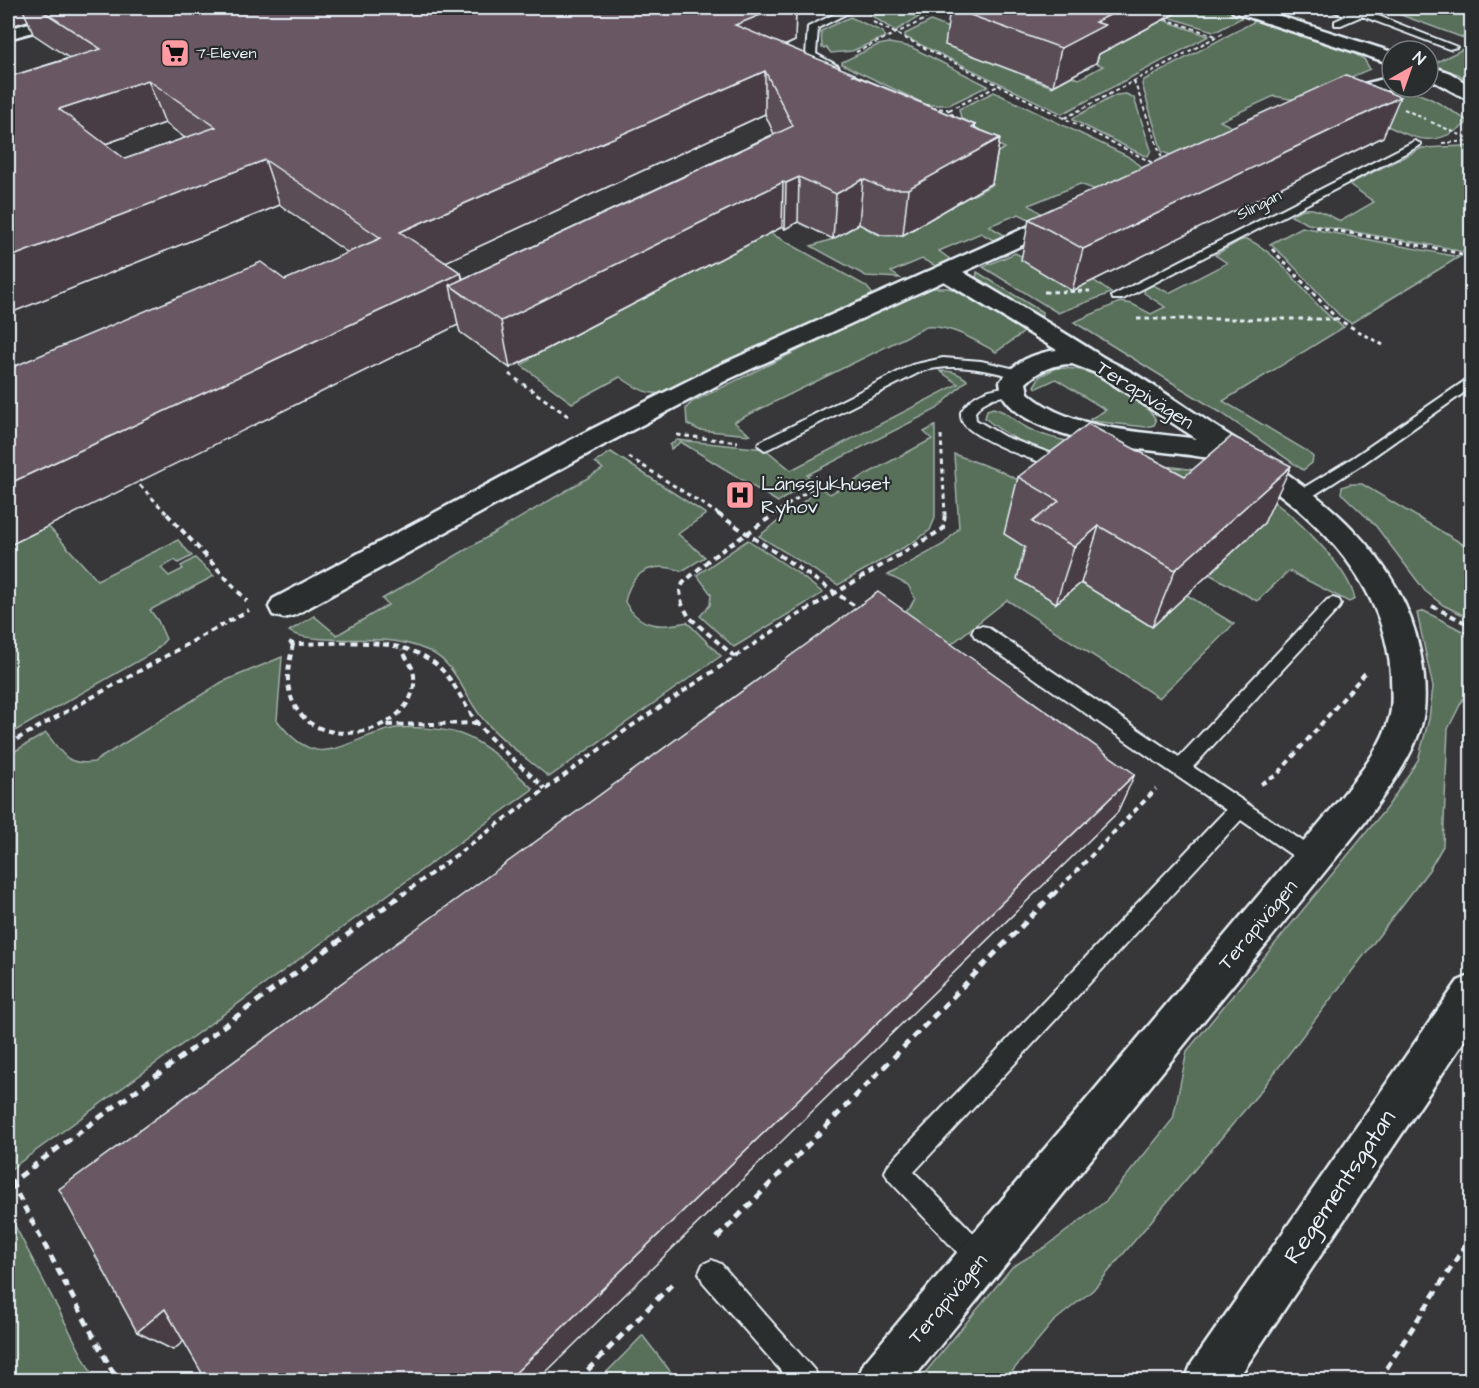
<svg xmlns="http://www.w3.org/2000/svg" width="1479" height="1388" font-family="'Architects Daughter',sans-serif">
  <rect width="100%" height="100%" fill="#373639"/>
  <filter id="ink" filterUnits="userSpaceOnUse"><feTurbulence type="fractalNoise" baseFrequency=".0167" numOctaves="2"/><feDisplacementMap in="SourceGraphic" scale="12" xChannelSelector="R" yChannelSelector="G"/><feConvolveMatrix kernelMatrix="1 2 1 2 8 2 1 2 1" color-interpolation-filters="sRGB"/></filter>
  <g filter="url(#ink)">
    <g fill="#596f5a" stroke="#a0b0a9" stroke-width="1.5">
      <path d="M869 8H894L919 17 895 31 869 14Z"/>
      <path d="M1176 8H1219L1245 16 1219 30 1213 31 1168 17Z"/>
      <path d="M1382 8H1471V41L1461 37Z"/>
      <path d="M850 17 883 32 885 37 852 51 831 53 827 48H822L821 31Z"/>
      <path d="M1163 20 1209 36 1062 114 905 37V34L931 21 959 32 946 45 967 53 988 43 1036 71 1026 77 1052 87 1072 76 1079 79 1103 66 1087 59Z"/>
      <path d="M1257 20 1346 49 1364 59 1370 69 1303 98 1290 99 1274 96 1220 121 1236 129 1174 156 1162 152 1142 84 1144 80Z"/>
      <path d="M889 43 911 47 988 86 949 105H927L842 64V62L878 45Z"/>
      <path d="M1471 45V83L1458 74 1428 64V59L1437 62Z"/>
      <path d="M1383 87C1419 89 1437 101 1466 120V124C1429 152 1412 136 1374 120Z"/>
      <path d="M994 92 1127 156 1140 166 1138 172 1096 190 1080 184 1029 205 1045 216 1033 221 1019 214 989 226 1004 235 993 240 981 233 939 251 951 260 938 267 922 259 891 272 900 278 866 276 811 246 833 239 859 224C865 228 873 233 880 235 910 242 932 214 951 195H974L993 184 965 171 1005 148 953 124 961 118 959 109Z"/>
      <path d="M1126 94 1134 98 1151 150 1148 156 1143 155 1073 120V118L1116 95Z"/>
      <path d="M1464 146 1472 147 1471 249 1465 253 1448 248 1308 224 1291 216C1307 200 1324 214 1341 221L1374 202 1349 184 1422 148Z"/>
      <path d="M1302 227 1459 257 1351 323 1341 317 1285 257 1270 244Z"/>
      <path d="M770 233 866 286 875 297 671 392C649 397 637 389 620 377L572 403 521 365 529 360 527 359Z"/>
      <path d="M1247 239C1288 258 1306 303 1344 327L1223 401 1307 451 1313 457 1312 463 1303 470 1223 414 1074 322 1120 302 1132 304 1151 314 1165 307 1144 293 1145 288 1153 285 1169 293 1227 263 1215 255 1239 241Z"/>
      <path d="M1015 253 1025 258 1093 280 1111 293 1058 313 983 267Z"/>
      <path d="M977 272 1042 312V317H1038L980 283 976 280Z"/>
      <path d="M926 288H948L962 292 1024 332 996 352C974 340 951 325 926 327L734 422 750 435 699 430 687 424 686 408 692 402Z"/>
      <path d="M1056 368C1066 368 1075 368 1084 371 1100 376 1152 406 1156 421L1154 425 1146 427 1091 421 1090 419 1106 410 1056 379 1037 388 1034 386 1040 376Z"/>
      <path d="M940 371C951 371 958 372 967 380L937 409 807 475 812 480 778 502 681 442 671 449 670 445 677 440 765 449 791 470 958 384Z"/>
      <path d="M993 408C1005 410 1012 419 1022 425 1040 436 1061 440 1081 444 1072 447 1058 454 1049 452 1032 450 998 430 985 418L987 410Z"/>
      <path d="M935 426V518L930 530 915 541 838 585 759 536 821 488 830 494 932 439 924 432Z"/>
      <path d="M611 452 706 514 678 534 705 557 682 571C652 561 631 571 625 602 640 628 660 628 687 622L721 656 549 777C526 758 502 741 483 719 464 697 457 664 429 651 415 645 400 641 384 640 363 638 304 643 289 631L314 616 337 635 388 605 382 599 603 469 595 462Z"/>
      <path d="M954 454 1000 471 1052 497 1043 558 1056 603 1081 583 1187 595 1234 624 1159 698 1007 600 944 650 900 615 910 607 915 598 908 585 888 575 944 544 959 528Z"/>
      <path d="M1163 466C1234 472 1270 490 1318 542 1333 558 1350 578 1355 599L1349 602 1289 571 1257 601 1209 574 1263 523Z"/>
      <path d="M1350 484H1362L1471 549V619L1443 605 1425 591 1375 525 1341 493 1342 487Z"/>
      <path d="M48 526 97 580 178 540 192 556 178 563 175 560 161 568 169 576 183 569 181 566 195 558 214 576 150 610 158 621 166 639 154 652 8 735V546Z"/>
      <path d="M748 540 796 572 823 593 734 647 700 616 710 605 711 594 697 575Z"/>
      <path d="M1424 611 1472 636 1471 683 1448 729 1443 846 1429 870 1259 1093 1093 1290 1053 1322 1005 1380H919L1012 1267 1047 1246 1107 1200 1173 1119 1187 1051 1388 806 1418 760 1429 719 1433 687 1417 613Z"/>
      <path d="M282 657 277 720C319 775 340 741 391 729 407 726 444 728 460 734 489 744 510 768 533 789L8 1171V755L46 733C63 753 65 766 94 762L222 682Z"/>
      <path d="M8 1217 12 1220 95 1380H8Z"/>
      <path d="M643 1336 677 1380H599L642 1336Z"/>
    </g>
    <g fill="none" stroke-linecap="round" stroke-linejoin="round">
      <g stroke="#e8f1f8" stroke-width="4">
        <g id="lane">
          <path d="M847 8H858L818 28 816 54 838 66 839 68 834 71 813 62 806 55 808 27Z"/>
          <path d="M1325 8H1338L1354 13 1367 8H1376L1375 11 1371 13 1457 47 1449 49 1362 16 1341 25H1335V21L1346 16Z"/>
          <path d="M1415 141 1421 144 1419 146 1123 299H1113L1112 296Z"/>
          <path d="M943 358 981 361 1024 371 1026 374 1019 378C986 370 955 362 922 371L770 448 765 450 758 445 760 442 912 365Z"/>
          <path d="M1472 376V387L1364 463 1305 501H1295L1292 497 1295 493 1354 457Z"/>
          <path d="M1015 386 1022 390 1020 393 993 398 982 404 975 412 976 420 1005 437 1072 461 1075 464 1072 467C1055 472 977 440 965 425 961 421 961 417 961 412 974 391 992 388 1015 386Z"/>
          <path d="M1333 598 1339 600 1341 604 1339 608 1193 767 1320 853 1323 859 1320 865 1313 868 1306 865 1241 820 914 1172 990 1250 994 1259 990 1268 981 1272 972 1268 889 1180 885 1172 889 1164 1226 810 975 637 972 632 975 627 981 626 987 627 1179 757 1327 600Z"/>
          <path d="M712 1260 721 1264 815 1371 819 1380H789L703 1282 699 1273 703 1264Z"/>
        </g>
      </g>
      <g stroke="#e8f1f8" stroke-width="5">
        <g id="street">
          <path d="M82 8H108L105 12 8 39V29Z"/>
          <path d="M1230 8H1255L1392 52V64L1233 12Z"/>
          <path d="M1428 65 1450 73 1472 87V102L1428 78Z"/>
          <path d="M1392 77V87H1399L1330 104 1323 102 1320 98 1323 94Z"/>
          <path d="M1067 209 1075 211 1078 216 1075 221 963 272C1008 299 1054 326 1098 354 1110 362 1125 368 1138 376 1172 397 1206 421 1240 442 1320 493 1401 554 1420 652 1424 671 1426 692 1424 711 1419 752 1387 789 1365 822L912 1380H857L864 1363 1339 800C1359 774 1382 748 1390 715 1393 702 1391 688 1391 674 1385 595 1335 535 1274 490 1261 480 1247 468 1232 462 1222 458 1208 458 1196 456 1147 449 1035 443 1005 399 1002 394 1001 388 1000 382 1013 362 1034 353 1057 350L944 281 729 379 602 446 295 615 284 618 273 615 269 607 273 599 582 434 711 369ZM1072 364 1096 373 1197 439C1143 431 1070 431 1028 393L1026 383C1039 370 1053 364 1072 364Z"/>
        </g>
      </g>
      <g stroke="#e8f1f8" stroke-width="5">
        <path id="secondary" d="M1472 975V1029L1237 1380H1185L1192 1363 1458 981Z"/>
      </g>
      <g stroke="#e8f1f8" stroke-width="2" stroke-dasharray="4 3" stroke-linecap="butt">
        <path d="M1165 19 1216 36"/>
        <path d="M873 22 1155 164"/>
        <path d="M856 52 926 19"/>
        <path d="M1134 81 1163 161"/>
        <path d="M932 108 947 109 954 116 951 120 936 121 925 115 926 111Z"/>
        <path d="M1404 109 1425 119"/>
        <path d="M949 110 998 86"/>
        <path d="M1065 118 1225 32"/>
        <path d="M1431 122 1472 140"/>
        <path d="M1442 143 1471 141"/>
      </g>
      <g stroke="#e8f1f8" stroke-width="3" stroke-dasharray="4.5 4" stroke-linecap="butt">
        <path d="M1316 227 1450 251 1472 259"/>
        <path d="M1272 249 1337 319 1383 345"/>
        <path d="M1044 292 1090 291"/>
        <path d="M1137 319H1337"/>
        <path d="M509 374 568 416"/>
        <path d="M677 435 738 442"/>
        <path d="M941 435 945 515"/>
        <path d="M629 457 720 515"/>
        <path d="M140 485 168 515"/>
        <path d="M773 515 817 485"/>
      </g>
      <g stroke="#e8f1f8" stroke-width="4" stroke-dasharray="6 4.5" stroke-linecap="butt">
        <path d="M167 514 247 601"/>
        <path d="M718 514 861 610"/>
        <path d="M1432 606 1472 626"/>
        <path d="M289 642 293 644C340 644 408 633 443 671 458 687 465 708 479 725 498 749 524 767 545 789"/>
        <path d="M293 644C290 659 286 674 289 689 303 764 428 733 413 670 411 664 405 656 402 650"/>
        <path d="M735 657 689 617 682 604 680 591 683 583 711 558 775 514"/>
        <path d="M387 725 478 723"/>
        <path d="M8 744 249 610"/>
        <path d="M1261 784 1277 775 1366 672"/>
        <path d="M402 895 630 727 793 618 943 529 945 514"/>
        <path d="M1053 895 1156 789"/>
      </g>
      <g stroke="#e8f1f8" stroke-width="5" stroke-dasharray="8 6" stroke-linecap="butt">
        <path d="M11 1182 117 1380"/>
        <path d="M8 1185 404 893"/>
        <path d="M717 1238 1054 893"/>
        <path d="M578 1380 676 1280"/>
        <path d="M1379 1380 1472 1235"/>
      </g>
      <use href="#lane" fill="#2a2d2e" fill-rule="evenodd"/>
      <use href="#street" fill="#2a2d2e" fill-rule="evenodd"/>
      <use href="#secondary" fill="#2a2d2e" fill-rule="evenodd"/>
    </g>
    <g fill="#5a4d55" stroke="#e8f1f8" stroke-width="1.5" fill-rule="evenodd">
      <path d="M8 8H796L795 41 785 46 975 125V128L1000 138 992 183 903 235H881L859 224 833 239 798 222 785 229 782 227 510 368 460 332 458 325 285 280 348 253 280 205 8 314V77L69 58 33 34 28 21 8 27ZM765 114 774 134 463 279 461 273 445 262ZM165 123 185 138 125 159 105 144Z"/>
      <path d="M950 8H1178L1176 13 1099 54 1096 63 1053 86 945 45Z"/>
      <path d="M1383 137 1072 291 1021 260 1029 219Z"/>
      <path d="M1018 477 1264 523 1152 627 1081 583 1056 603 1017 579 1025 547 1004 534Z"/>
    </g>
    <g fill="#4a3e45" stroke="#e8f1f8" stroke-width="1.5">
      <path d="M8 8H22L28 21 8 27Z"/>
      <path d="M778 8H796L795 41 735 67V25Z"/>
      <path d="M1124 8H1178L1176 13 1099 54 1096 63 1053 86 1061 48 1095 22Z"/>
      <path d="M765 71V114L411 278 400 232Z"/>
      <path d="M148 80 165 123 79 153 59 109Z"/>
      <path d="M1400 97 1383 137 1072 291 1083 249Z"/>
      <path d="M975 125 970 154 1000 138 992 183 903 235 908 189 972 127Z"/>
      <path d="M265 160 280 205 8 314V258Z"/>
      <path d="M799 177 798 222 785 229 786 183Z"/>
      <path d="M863 179 859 224 833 239 836 194Z"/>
      <path d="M783 182 782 227 510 368 501 321Z"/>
      <path d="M461 273 466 297 450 285 458 325 8 546V484Z"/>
      <path d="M1291 466 1264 523 1152 627 1175 570Z"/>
      <path d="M1099 526 1081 583 1056 603 1074 547Z"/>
      <path d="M1135 774 1117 813 538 1380H508Z"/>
      <path d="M165 1309 200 1328 173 1350 137 1332Z"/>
    </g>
    <g fill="#695963" stroke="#e8f1f8" stroke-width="1.5" fill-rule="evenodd">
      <path d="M38 8H86L89 9 97 8H778L735 25 855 74 853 75 975 125 972 127 1000 138 908 189H885L863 179 836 194 799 177 786 183 783 182 501 321 450 285 793 126 765 71 400 232 461 273 8 484V369L261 262 285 280 381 238 265 160 8 258V77L101 49ZM148 80 216 127 125 159 59 109Z"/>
      <path d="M951 8H1124L1095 22 1105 25 1061 48Z"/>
      <path d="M1346 75 1400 97 1083 249 1029 219Z"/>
      <path d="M1088 424 1185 476 1232 436 1291 466 1175 570 1099 526 1074 547 1032 522 1059 501 1018 477Z"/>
      <path d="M878 592 1135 774 508 1380H206L165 1309 137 1332 59 1189Z"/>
    </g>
  </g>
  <defs>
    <g id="supermarket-square" transform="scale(1.5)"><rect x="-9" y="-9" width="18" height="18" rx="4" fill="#ff9aa2" stroke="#2a2d2e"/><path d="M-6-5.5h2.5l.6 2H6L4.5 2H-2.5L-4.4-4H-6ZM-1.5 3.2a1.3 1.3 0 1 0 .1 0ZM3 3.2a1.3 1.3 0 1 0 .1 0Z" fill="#111"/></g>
    <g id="hospital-square" transform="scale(1.5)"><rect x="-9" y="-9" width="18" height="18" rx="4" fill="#ff9aa2" stroke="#2a2d2e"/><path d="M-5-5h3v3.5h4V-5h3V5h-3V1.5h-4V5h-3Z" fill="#111"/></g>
  </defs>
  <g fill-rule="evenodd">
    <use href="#supermarket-square" x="175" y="53"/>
    <use href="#hospital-square" x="740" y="495"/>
  </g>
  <g text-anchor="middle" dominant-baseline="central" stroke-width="4.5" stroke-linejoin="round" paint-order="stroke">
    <g font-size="16" fill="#e8f1f8" stroke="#2a2d2e" text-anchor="start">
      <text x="196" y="53">7-Eleven</text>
    </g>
    <g font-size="16" fill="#e8f1f8" stroke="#2a2d2e">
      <text transform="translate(1259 205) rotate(-27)">Slingan</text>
    </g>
    <g font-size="20" fill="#e8f1f8" stroke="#2a2d2e">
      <text transform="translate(1145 395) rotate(32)">Terapivägen</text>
      <text transform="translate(1258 925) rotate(-50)">Terapivägen</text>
      <text transform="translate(948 1299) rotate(-50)">Terapivägen</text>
    </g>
    <g font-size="20" fill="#e8f1f8" stroke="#2a2d2e" text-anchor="start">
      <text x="761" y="484">Länssjukhuset<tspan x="761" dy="23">Ryhov</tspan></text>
    </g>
    <g font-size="24" fill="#e8f1f8" stroke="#2a2d2e">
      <text transform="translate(1340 1187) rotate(-56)">Regementsgatan</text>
    </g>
  </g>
  <rect width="1479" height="1388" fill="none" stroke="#2a2d2e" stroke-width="30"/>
  <rect x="15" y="15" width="1449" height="1358" fill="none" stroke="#e8f1f8" stroke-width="2" filter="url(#ink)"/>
  <g transform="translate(1410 69) rotate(40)"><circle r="28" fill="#2a2d2e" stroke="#767b7f" stroke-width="1.5"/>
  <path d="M0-4.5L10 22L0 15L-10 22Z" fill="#ff9aa2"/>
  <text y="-9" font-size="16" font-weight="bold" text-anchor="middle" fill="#e8f1f8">N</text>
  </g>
</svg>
